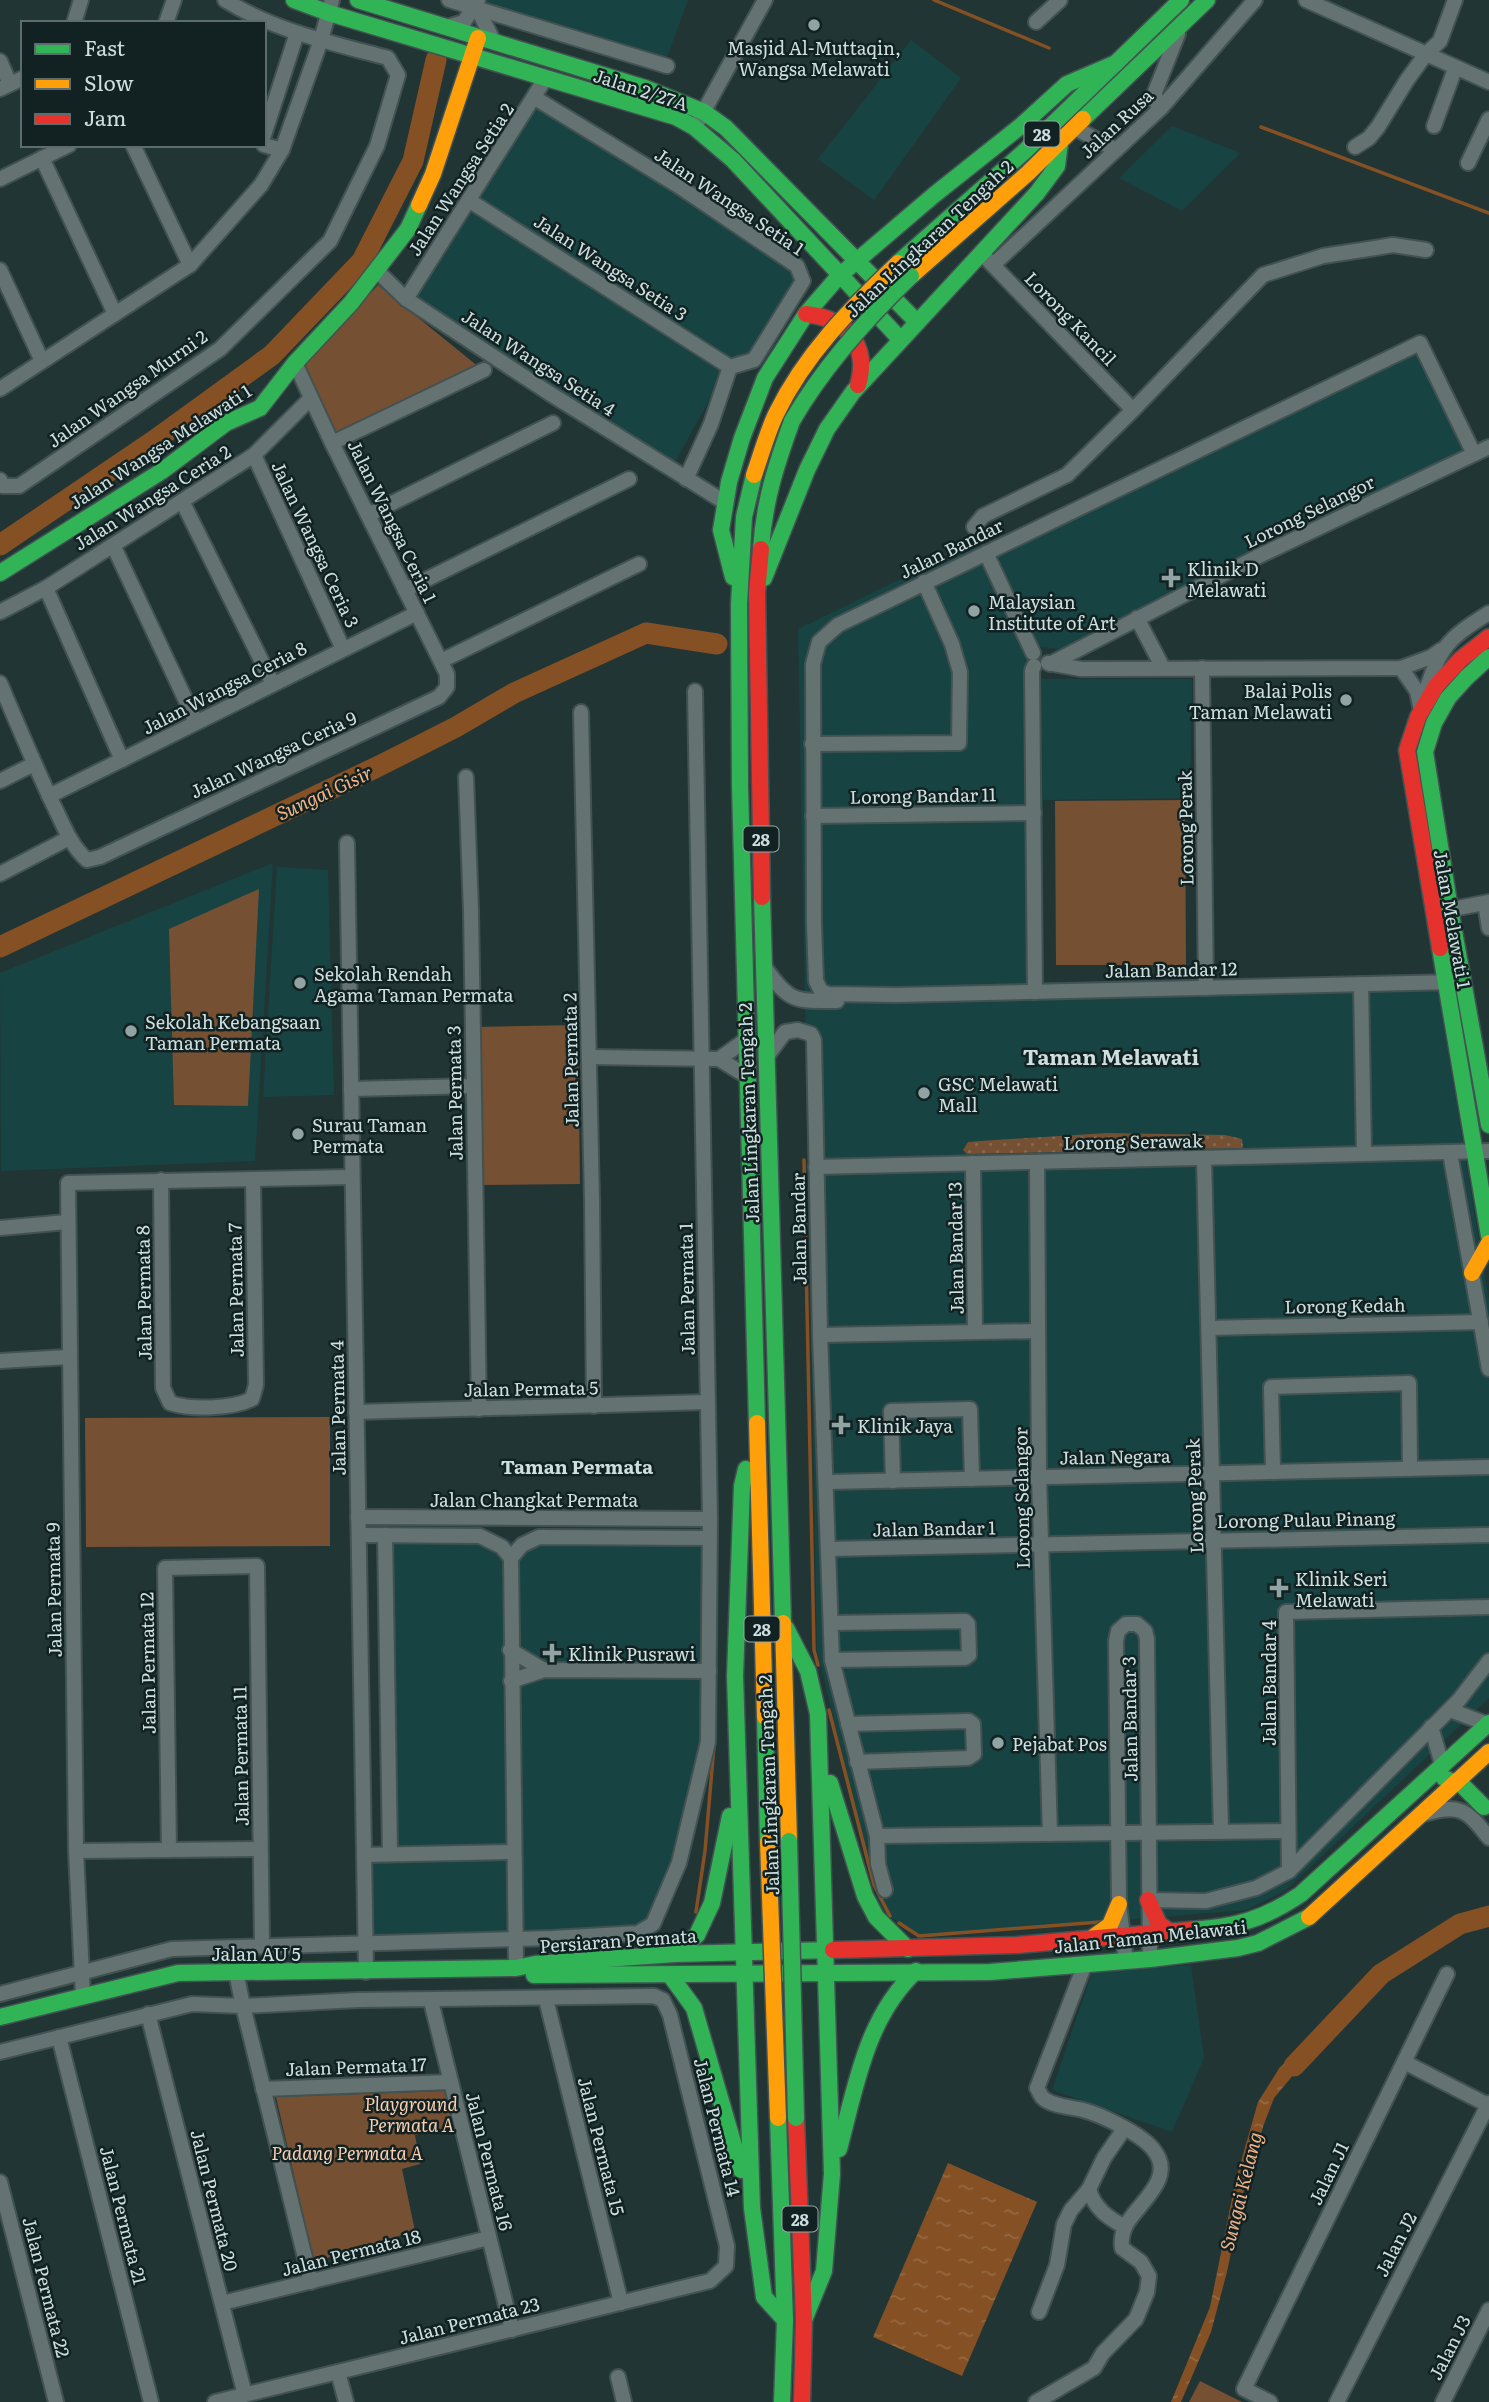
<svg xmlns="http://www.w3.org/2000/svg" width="1489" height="2402" font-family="Literata,serif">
  <defs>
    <pattern id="grass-dots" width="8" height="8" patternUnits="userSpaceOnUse" patternTransform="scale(1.75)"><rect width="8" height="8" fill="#755032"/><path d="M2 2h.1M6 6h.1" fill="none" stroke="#87694f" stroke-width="1.8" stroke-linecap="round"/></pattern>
    <pattern id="water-ripples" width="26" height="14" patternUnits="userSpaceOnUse" patternTransform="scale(1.75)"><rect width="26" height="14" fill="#855024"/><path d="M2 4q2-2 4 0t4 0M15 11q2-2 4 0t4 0" fill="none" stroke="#956943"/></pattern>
  </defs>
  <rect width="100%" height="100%" fill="#223535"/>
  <g fill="#184343">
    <path d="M483 0H688L666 60 482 4Z"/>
    <path d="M911 40 961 78 874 200 818 159Z"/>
    <path d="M537 104 682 195 793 270 798 281 751 356 730 362 673 466 413 298Z"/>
    <path d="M1172 126 1240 153 1182 211 1119 178Z"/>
    <path d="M1418 349 1468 452 1069 650 1034 646 992 555Z"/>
    <path d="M977 542 1040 679H1192L1190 798 1043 800V982L1435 975 1489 1301V1698L1286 1890 1246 1910 923 1936 881 1912 817 1650 798 629Z"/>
    <path d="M273 863 255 1161 1 1171 0 973Z"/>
    <path d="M277 867 328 870 334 1095 263 1097Z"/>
    <path d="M389 1540 705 1542 703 1742 675 1860 649 1921 635 1928 371 1940 369 1860 394 1859Z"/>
    <path d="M1191 1965 1204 2058 1172 2132 1052 2090 1092 1973Z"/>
  </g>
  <path fill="url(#grass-dots)" d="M1107 1133 1225 1135 1242 1139 1243 1148 967 1154 963 1150 968 1142 980 1141Z"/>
  <g fill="#755032">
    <path d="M378 285 480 368 335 441 298 369Z"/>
    <path d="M1185 800 1186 965H1056L1055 801Z"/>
    <path d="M259 889 248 1106 174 1105 169 929Z"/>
    <path d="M578 1025 580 1184 476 1185 474 1027Z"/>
    <path d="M330 1417V1546L86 1547 85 1418Z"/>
    <path d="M445 2091 455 2127 415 2135 420 2164 402 2169 415 2231 314 2262 276 2097Z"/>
    <path d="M1200 2381 1242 2402H1189Z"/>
  </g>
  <g fill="url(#water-ripples)">
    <path d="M1308 2044 1315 2049 1274 2098 1264 2124 1243 2193 1227 2272 1211 2332 1181 2402H1171L1210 2307 1236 2179 1258 2102 1280 2067Z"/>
    <path d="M948 2163 1037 2202 962 2376 873 2337Z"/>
  </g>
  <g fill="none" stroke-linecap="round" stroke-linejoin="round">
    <g stroke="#855024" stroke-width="3.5">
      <path d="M934 0 1049 48"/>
      <path d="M1261 127 1489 213"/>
      <path d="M804 1160 814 1650 818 1665"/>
      <path d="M829 1710 874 1885 890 1916"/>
      <path d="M696 1912 705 1851 714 1746"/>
      <path d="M899 1923 919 1936 1100 1922"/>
    </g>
    <g stroke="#855024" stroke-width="21">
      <path d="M0 545 155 440 272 355 362 261 413 161 436 60"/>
      <path d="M0 947 379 766 456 727 514 693 646 633 717 644"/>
      <path d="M1294 2066 1381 1974 1460 1924 1489 1916"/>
    </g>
    <g stroke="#425252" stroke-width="18">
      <g id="street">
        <path d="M449 0 667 66"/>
        <path d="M1306 0 1489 82"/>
        <path d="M476 6 494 42"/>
        <path d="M1036 22 1060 0"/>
        <path d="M74 23 81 0"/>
        <path d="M166 23 174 0"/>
        <path d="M447 27 464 22 478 0"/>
        <path d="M0 61 10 84"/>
        <path d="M0 89 23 78"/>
        <path d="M535 98 677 185 797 266 803 281 754 360 730 367"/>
        <path d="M1161 108 1156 102 1155 92 1178 34"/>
        <path d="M699 120 765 0"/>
        <path d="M1434 126 1455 69"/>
        <path d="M1075 128 1116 150"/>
        <path d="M264 135 297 33"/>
        <path d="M133 145 190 265"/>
        <path d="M264 145 282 150"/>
        <path d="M1355 147 1369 138 1378 127 1407 80 1426 54 1440 41 1455 0"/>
        <path d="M42 158 115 314"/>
        <path d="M1468 163 1489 119"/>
        <path d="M0 179 69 145"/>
        <path d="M470 201 730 367"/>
        <path d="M986 258 1133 410"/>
        <path d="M993 265 1161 108 1255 0"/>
        <path d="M0 270 42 361"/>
        <path d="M376 270 406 299 549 393 726 503"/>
        <path d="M406 299 545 79"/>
        <path d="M0 389 190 265 261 185 282 150 321 40 332 0"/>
        <path d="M332 443 484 370"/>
        <path d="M254 455 343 649"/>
        <path d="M686 479 711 424 730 367"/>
        <path d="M0 480 3 486H19L220 349 330 241 377 146 398 75 388 58C332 43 275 31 225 0"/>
        <path d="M182 501 273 684"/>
        <path d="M368 515 553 423"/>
        <path d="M974 527 983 516 1067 475 1133 410 1263 275 1323 256 1375 248 1393 245 1426 250"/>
        <path d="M113 545 196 722"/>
        <path d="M986 553 1033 653"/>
        <path d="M46 588 122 760"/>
        <path d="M405 590 629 479"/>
        <path d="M0 612 46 588 254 455 311 398"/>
        <path d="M1137 618 1163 668"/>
        <path d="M441 661 639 564"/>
        <path d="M1048 663 1081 669 1401 668 1431 657 1441 650"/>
        <path d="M1050 664 1259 556 1489 447"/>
        <path d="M1034 666 1032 671 1035 992"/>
        <path d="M1202 668 1206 988"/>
        <path d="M1401 668 1417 691 1420 706"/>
        <path d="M0 683C17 723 34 764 53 804 63 824 70 845 87 860L100 857 439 697 447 687V674L332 443 295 363"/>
        <path d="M1425 694C1440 647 1447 639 1489 613"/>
        <path d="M581 712 592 1200 594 1406"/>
        <path d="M812 744 959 743 960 672 952 644 924 582"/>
        <path d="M466 777 471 911 479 1409"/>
        <path d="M0 781 34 764"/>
        <path d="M49 796 417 613"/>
        <path d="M813 816 1034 813"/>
        <path d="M347 843 366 1972"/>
        <path d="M0 874 69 838"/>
        <path d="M1485 903 1489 928"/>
        <path d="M1442 911 1489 902"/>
        <path d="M766 969C790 1003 796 1001 837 1001"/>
        <path d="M1454 982 898 995 828 994 821 991 816 981 814 924 813 664 819 642 838 625 1420 343 1474 454"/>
        <path d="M1361 984 1364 1154"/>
        <path d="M767 1056 785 1032 798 1030 811 1034 814 1040 820 1335 832 1660 877 1836 878 1864 885 1890"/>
        <path d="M589 1057 719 1059"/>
        <path d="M719 1059 747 1039"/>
        <path d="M719 1059 748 1077"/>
        <path d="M351 1089 473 1086"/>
        <path d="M1450 1153 1489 1369"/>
        <path d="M1204 1158 1221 1832"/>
        <path d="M1037 1162 1039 1477 1050 1834"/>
        <path d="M973 1163 975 1332"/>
        <path d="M816 1167 1489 1151"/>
        <path d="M161 1180 163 1388 170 1403C191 1410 232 1409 252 1399L256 1385 253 1179"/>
        <path d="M0 1228 67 1222"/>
        <path d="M1209 1328 1481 1322"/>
        <path d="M820 1335 1038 1331"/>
        <path d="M0 1361 68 1357"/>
        <path d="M356 1412 707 1402"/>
        <path d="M1273 1472 1271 1387 1409 1383 1410 1469"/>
        <path d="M893 1481 891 1411 970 1409 972 1479"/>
        <path d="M827 1482 1489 1467"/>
        <path d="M358 1517 710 1519"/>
        <path d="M359 1535 480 1536 502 1547 511 1558 516 1968"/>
        <path d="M385 1535 390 1854"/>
        <path d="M828 1549 1489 1535"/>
        <path d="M511 1558 522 1545 539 1537 709 1538"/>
        <path d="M831 1623 965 1621 968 1624 969 1655 965 1658 832 1660"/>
        <path d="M510 1650 544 1670"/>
        <path d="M511 1681 544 1670 709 1671"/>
        <path d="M1450 1710 1487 1724"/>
        <path d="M848 1724 969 1721 973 1724 974 1754 968 1758 857 1762"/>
        <path d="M1431 1727 1443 1767"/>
        <path d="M1424 1814C1460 1803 1467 1810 1489 1838"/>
        <path d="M877 1836 1288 1831"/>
        <path d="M169 1850 165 1568 257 1566 262 1946"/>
        <path d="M76 1851 260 1849"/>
        <path d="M364 1855 514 1852"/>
        <path d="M1289 1871 1286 1612 1489 1607"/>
        <path d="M1148 1900 1206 1901 1256 1888 1289 1871 1459 1700 1489 1661"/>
        <path d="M1126 1961 1119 1904 1116 1641 1118 1631 1126 1624H1137L1145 1631 1147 1639 1150 1959"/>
        <path d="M236 1972 243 2006 311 2282"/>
        <path d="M0 1994 172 1949 552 1938 638 1933 653 1924 679 1863 708 1742 710 1519 695 691"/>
        <path d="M83 1997 76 1851 68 1183 352 1177"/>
        <path d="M546 1999 621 2303"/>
        <path d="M431 2001 512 2330"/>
        <path d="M148 2014 245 2395"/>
        <path d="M59 2037 151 2402"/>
        <path d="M0 2052 192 2004 243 2006 358 2000 654 1996 663 2000 670 2015 727 2246 726 2266 710 2281 215 2402"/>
        <path d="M1404 2062 1488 2105"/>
        <path d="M263 2089 451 2082"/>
        <path d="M1124 2129 1104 2158 1089 2189C1094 2208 1108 2218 1125 2227"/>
        <path d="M0 2182 56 2402"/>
        <path d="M222 2303 489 2238"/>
        <path d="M1039 2312 1057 2265 1064 2224 1071 2210 1089 2189"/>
        <path d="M338 2372 346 2402"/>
        <path d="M618 2377 624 2402"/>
        <path d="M1036 2402 1094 2368 1103 2353 1136 2319 1147 2292 1149 2276 1141 2262 1122 2248C1121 2241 1122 2234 1125 2227 1136 2204 1178 2179 1153 2149 1141 2134 1102 2115 1083 2110 1071 2107 1050 2106 1042 2097 1041 2096 1038 2089 1037 2088L1085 1964"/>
        <path d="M1270 2402 1244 2389 1447 1974"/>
        <path d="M1337 2402 1489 2103"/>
        <path d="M1443 2402 1489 2310"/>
      </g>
    </g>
    <g stroke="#425252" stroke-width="19">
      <g id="fast">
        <path d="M294 0 329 13 676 117 694 127 733 160 900 339"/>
        <path d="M358 0 645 88 704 112 726 128 916 321"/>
        <path d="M1083 119 1207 0"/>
        <path d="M898 263 1025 151 1181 0"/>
        <path d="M754 475 744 517 739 604 740 786 757 1423"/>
        <path d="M761 549C764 502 776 465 792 421"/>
        <path d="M0 573 162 471 226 423 260 408 295 363 351 303 408 229 419 205"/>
        <path d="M733 577 721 530 729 482 742 438 765 378 806 314 839 276 934 195 1022 125 1067 84 1116 63"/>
        <path d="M764 578 807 470 827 429 853 392 1037 193 1057 166 1060 143"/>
        <path d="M1489 657 1467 677 1448 698 1434 723 1425 752 1450 909 1489 1125"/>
        <path d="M762 897 783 1623"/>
        <path d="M1440 948 1489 1236"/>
        <path d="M746 1469 742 1486 735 1676 752 2208 764 2297 785 2320"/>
        <path d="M786 1628 808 1671 818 1714 832 2174 824 2271 804 2320"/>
        <path d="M765 1717 768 1842"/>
        <path d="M1444 1778 1463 1786 1484 1807"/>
        <path d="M830 1783 865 1896 876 1917 908 1949"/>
        <path d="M1190 1930C1235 1927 1263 1920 1301 1894L1489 1723"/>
        <path d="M675 1954 697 1935 712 1903 730 1816"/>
        <path d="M534 1975 990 1972 1150 1959 1238 1948 1258 1943 1309 1917"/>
        <path d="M670 1975 694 2008 741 2170"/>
        <path d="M0 2017 178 1973 516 1968 535 1964 675 1954 833 1950"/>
        <path d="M778 2118 785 2320 782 2402"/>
        <path d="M839 2149C856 2086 866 2018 916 1971"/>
      </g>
    </g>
    <g stroke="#425252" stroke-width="19">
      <g id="slow">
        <path d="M419 205 433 174 478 38"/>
        <path d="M911 276 1028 173 1083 119"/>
        <path d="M1472 1273 1489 1243"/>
        <path d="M757 1423 765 1717"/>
        <path d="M783 1623 789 1841"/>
        <path d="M1309 1917 1489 1752"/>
        <path d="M1092 1938 1110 1925 1119 1904"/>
      </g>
    </g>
    <g stroke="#425252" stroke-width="19">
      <g id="jam">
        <path d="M806 314C845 318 870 345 858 385"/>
        <path d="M761 549 757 592 762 897"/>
        <path d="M1440 948 1407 750 1418 717 1436 686 1461 659 1489 637"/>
        <path d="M1148 1900 1159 1924 1170 1932"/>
        <path d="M833 1950 1017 1945 1190 1930"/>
        <path d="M796 2118 804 2320 802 2402"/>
      </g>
    </g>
    <use href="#street" stroke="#657272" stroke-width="14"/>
    <use href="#fast" stroke="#30b455" stroke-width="16"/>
    <use href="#slow" stroke="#ff9f0a" stroke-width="16"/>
    <use href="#jam" stroke="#e5322d" stroke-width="16"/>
    <g stroke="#425252" stroke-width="19" stroke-linecap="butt">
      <g id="fast-bridge">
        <path d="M792 421C824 366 865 320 911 276"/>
        <path d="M789 1841 796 2118"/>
      </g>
    </g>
    <g stroke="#425252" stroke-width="19" stroke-linecap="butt">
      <g id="slow-bridge">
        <path d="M754 475C761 455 767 433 776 414 805 354 851 308 898 263"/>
        <path d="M768 1842 778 2118"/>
      </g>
    </g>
    <use href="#fast-bridge" stroke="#30b455" stroke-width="16"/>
    <use href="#slow-bridge" stroke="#ff9f0a" stroke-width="16"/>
  </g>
  <g fill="#91a4a4" stroke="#122121" stroke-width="2.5">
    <circle cx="814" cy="25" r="7"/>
    <path d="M1167.5 567.5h7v7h7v7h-7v7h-7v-7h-7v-7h7z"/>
    <circle cx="974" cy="611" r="7"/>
    <circle cx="1346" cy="700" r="7"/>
    <circle cx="300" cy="983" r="7"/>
    <circle cx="131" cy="1031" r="7"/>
    <circle cx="924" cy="1093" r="7"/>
    <circle cx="298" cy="1134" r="7"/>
    <path d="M837.5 1414.5h7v7h7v7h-7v7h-7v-7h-7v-7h7z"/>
    <path d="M1275.5 1577.5h7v7h7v7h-7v7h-7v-7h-7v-7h7z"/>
    <path d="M548.5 1642.5h7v7h7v7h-7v7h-7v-7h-7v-7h7z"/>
    <circle cx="998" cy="1743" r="7"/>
  </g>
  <g text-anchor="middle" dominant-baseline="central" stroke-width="5" stroke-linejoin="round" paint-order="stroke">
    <g fill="#122121" stroke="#95a7a6" stroke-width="2">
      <rect x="1024.5" y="121.5" width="35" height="25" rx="5"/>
      <rect x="743.5" y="826.5" width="35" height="25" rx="5"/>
      <rect x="744.5" y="1616.5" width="35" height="25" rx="5"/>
      <rect x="782.5" y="2206.5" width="35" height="25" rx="5"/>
    </g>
    <g font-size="16" font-weight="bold" fill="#cde0df">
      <text x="1042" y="134">28</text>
      <text x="761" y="839">28</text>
      <text x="762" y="1629">28</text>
      <text x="800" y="2219">28</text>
    </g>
    <g font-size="18" fill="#cde0df" stroke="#122121" text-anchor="start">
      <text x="814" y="47" text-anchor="middle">Masjid Al-Muttaqin,<tspan x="814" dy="21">Wangsa Melawati</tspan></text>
      <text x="1187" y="568">Klinik D<tspan x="1187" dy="21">Melawati</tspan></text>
      <text x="988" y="601">Malaysian<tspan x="988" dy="21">Institute of Art</tspan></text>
      <text x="1332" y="690" text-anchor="end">Balai Polis<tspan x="1332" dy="21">Taman Melawati</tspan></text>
      <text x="314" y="973">Sekolah Rendah<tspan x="314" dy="21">Agama Taman Permata</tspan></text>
      <text x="145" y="1021">Sekolah Kebangsaan<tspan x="145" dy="21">Taman Permata</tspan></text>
      <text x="938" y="1083">GSC Melawati<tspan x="938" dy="21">Mall</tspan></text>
      <text x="312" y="1124">Surau Taman<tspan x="312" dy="21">Permata</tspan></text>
      <text x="857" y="1425">Klinik Jaya</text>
      <text x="1295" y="1578">Klinik Seri<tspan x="1295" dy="21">Melawati</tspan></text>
      <text x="568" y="1653">Klinik Pusrawi</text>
      <text x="1012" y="1743">Pejabat Pos</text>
    </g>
    <g font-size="18" fill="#cde0df" stroke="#122121">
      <text transform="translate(641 89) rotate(18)">Jalan 2/27A</text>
      <text transform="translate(1116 123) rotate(-43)">Jalan Rusa</text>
      <text transform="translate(460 179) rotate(-57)">Jalan Wangsa Setia 2</text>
      <text transform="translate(730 201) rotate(34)">Jalan Wangsa Setia 1</text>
      <text transform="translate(929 238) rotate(-43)">Jalan Lingkaran Tengah 2</text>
      <text transform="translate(611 267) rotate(33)">Jalan Wangsa Setia 3</text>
      <text transform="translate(1071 318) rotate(46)">Lorong Kancil</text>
      <text transform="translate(539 362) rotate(33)">Jalan Wangsa Setia 4</text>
      <text transform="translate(127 388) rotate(-35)">Jalan Wangsa Murni 2</text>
      <text transform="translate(160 446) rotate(-33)">Jalan Wangsa Melawati 1</text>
      <text transform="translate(152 497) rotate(-32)">Jalan Wangsa Ceria 2</text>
      <text transform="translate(1309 511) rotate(-26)">Lorong Selangor</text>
      <text transform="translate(393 521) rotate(64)">Jalan Wangsa Ceria 1</text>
      <text transform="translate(316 544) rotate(65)">Jalan Wangsa Ceria 3</text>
      <text transform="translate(951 548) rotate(-26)">Jalan Bandar</text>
      <text transform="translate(224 687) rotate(-27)">Jalan Wangsa Ceria 8</text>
      <text transform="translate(273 754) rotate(-25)">Jalan Wangsa Ceria 9</text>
      <text transform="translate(923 795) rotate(-1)">Lorong Bandar 11</text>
      <text transform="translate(1185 828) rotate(-91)">Lorong Perak</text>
      <text transform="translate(1453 919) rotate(80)">Jalan Melawati 1</text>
      <text transform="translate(1171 969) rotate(-1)">Jalan Bandar 12</text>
      <text transform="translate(570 1060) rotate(-91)">Jalan Permata 2</text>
      <text transform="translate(454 1093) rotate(-91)">Jalan Permata 3</text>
      <text transform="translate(748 1113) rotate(-92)">Jalan Lingkaran Tengah 2</text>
      <text transform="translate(1133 1141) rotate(-1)">Lorong Serawak</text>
      <text transform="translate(798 1229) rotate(-91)">Jalan Bandar</text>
      <text transform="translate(955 1248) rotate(-91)">Jalan Bandar 13</text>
      <text transform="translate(686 1289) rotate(-91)">Jalan Permata 1</text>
      <text transform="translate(235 1290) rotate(-91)">Jalan Permata 7</text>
      <text transform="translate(143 1293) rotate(-91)">Jalan Permata 8</text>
      <text transform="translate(1345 1305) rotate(-1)">Lorong Kedah</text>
      <text transform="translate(531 1388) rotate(-1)">Jalan Permata 5</text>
      <text transform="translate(337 1408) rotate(-91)">Jalan Permata 4</text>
      <text transform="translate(1115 1456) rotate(-1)">Jalan Negara</text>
      <text transform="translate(1194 1496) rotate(-92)">Lorong Perak</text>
      <text transform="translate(1021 1498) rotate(-91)">Lorong Selangor</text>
      <text x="534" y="1499">Jalan Changkat Permata</text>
      <text transform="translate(1306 1519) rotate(-1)">Lorong Pulau Pinang</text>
      <text transform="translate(934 1528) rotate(-1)">Jalan Bandar 1</text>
      <text transform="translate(53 1590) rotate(-91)">Jalan Permata 9</text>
      <text transform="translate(147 1663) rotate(-91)">Jalan Permata 12</text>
      <text transform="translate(1268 1683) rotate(-90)">Jalan Bandar 4</text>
      <text transform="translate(1129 1719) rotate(-91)">Jalan Bandar 3</text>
      <text transform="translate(240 1756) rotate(-91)">Jalan Permata 11</text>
      <text transform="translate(768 1785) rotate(-92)">Jalan Lingkaran Tengah 2</text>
      <text transform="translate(1150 1936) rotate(-6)">Jalan Taman Melawati</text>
      <text transform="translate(618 1940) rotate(-4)">Persiaran Permata</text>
      <text x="256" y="1953">Jalan AU 5</text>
      <text transform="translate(356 2066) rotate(-2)">Jalan Permata 17</text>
      <text transform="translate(718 2127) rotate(76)">Jalan Permata 14</text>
      <text transform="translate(602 2146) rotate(76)">Jalan Permata 15</text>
      <text transform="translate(490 2161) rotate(76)">Jalan Permata 16</text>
      <text transform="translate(1328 2173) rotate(-64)">Jalan J1</text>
      <text transform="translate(215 2200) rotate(76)">Jalan Permata 20</text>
      <text transform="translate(124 2215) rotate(76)">Jalan Permata 21</text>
      <text transform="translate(1395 2244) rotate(-63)">Jalan J2</text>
      <text transform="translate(351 2252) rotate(-14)">Jalan Permata 18</text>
      <text transform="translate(47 2287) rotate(76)">Jalan Permata 22</text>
      <text transform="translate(469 2320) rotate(-14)">Jalan Permata 23</text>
      <text transform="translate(1449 2347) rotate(-63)">Jalan J3</text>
    </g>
    <g font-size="18" font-style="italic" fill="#facfb2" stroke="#122121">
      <text x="411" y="2103">Playground<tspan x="411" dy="21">Permata A</tspan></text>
      <text x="347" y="2152">Padang Permata A</text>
    </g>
    <g font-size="19" font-style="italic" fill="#f2b387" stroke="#122121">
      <text transform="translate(324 792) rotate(-25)">Sungai Gisir</text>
      <text transform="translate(1240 2191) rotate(-76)">Sungai Kelang</text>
    </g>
    <g font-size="19" font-weight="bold" fill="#cde0df" stroke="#122121">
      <text x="577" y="1466">Taman Permata</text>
    </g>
    <g font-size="21" font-weight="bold" fill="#cde0df" stroke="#122121">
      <text x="1111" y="1055">Taman Melawati</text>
    </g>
  </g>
  <rect x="21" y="21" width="245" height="126" fill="#122121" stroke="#5d6d6d" stroke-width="2"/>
  <rect x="35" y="44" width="35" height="10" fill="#30b455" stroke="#5d6d6d" stroke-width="2"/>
  <text x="84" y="56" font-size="21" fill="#cde0df">Fast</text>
  <rect x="35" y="79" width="35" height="10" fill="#ff9f0a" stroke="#5d6d6d" stroke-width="2"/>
  <text x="84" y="91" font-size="21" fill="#cde0df">Slow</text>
  <rect x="35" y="114" width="35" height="10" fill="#e5322d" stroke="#5d6d6d" stroke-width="2"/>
  <text x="84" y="126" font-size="21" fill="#cde0df">Jam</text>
</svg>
